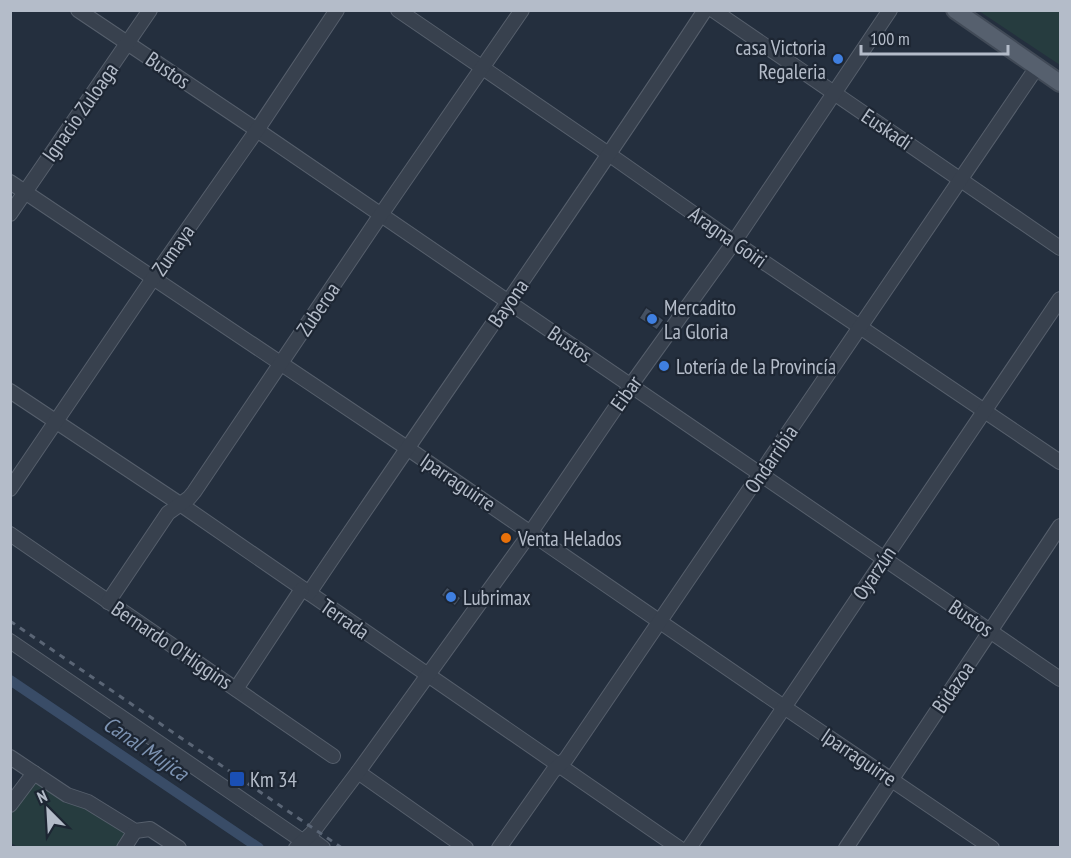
<svg xmlns="http://www.w3.org/2000/svg" width="1071" height="858" font-family="'PT Sans Narrow',sans-serif">
  <rect width="100%" height="100%" fill="#242f3e"/>
  <g fill="#263c3f">
    <path d="M979 11H1060V65Z"/>
    <path d="M36 780 65 803 83 805 126 832 116 847H18L11 843 10 813Z"/>
  </g>
  <g fill="none" stroke-linecap="round" stroke-linejoin="round">
    <path stroke="#394c67" stroke-width="10" d="M10 680 259 848"/>
  </g>
  <g fill="#455162" stroke="#1f2835" stroke-width="1.5">
    <path d="M646 307 664 320 657 330 639 318Z"/>
    <path d="M447 587 461 598 455 606 441 595Z"/>
  </g>
  <g fill="none" stroke-linecap="round" stroke-linejoin="round">
    <g stroke="#565f6c" stroke-width="16">
      <g id="minor">
        <path d="M78 10 257 130 1060 679"/>
        <path d="M398 10 610 155 734 242 1060 462"/>
        <path d="M713 10 1060 248"/>
        <path d="M10 182 407 448 784 707 992 848"/>
        <path d="M10 214 150 10"/>
        <path d="M10 391 180 504 679 848"/>
        <path d="M10 489 154 277 257 130 337 10"/>
        <path d="M10 534 333 756"/>
        <path d="M309 593C440 398 576 207 705 10"/>
        <path d="M108 602 168 513 189 498 194 492 380 216 522 10"/>
        <path d="M10 641 304 842"/>
        <path d="M236 689 302 589"/>
        <path d="M10 757 67 795 88 802 135 831 150 829 179 848"/>
        <path d="M358 772 466 848"/>
        <path d="M10 805 34 773"/>
        <path d="M308 837 323 848"/>
        <path d="M124 848 135 831"/>
        <path d="M296 848 312 833 358 772 531 532 631 385 734 242 890 10"/>
        <path d="M499 848 553 771 566 759 1037 67"/>
        <path d="M689 848 1060 299"/>
        <path d="M846 848 1060 526"/>
      </g>
    </g>
    <g stroke="#414a57" stroke-width="20">
      <path id="major" d="M955 10 1060 83"/>
    </g>
    <use href="#minor" stroke="#38414e" stroke-width="14"/>
    <use href="#major" stroke="#56606e" stroke-width="16"/>
    <path stroke="#5a6575" stroke-width="3" stroke-dasharray="6 6" stroke-linecap="butt" d="M10 621 342 848"/>
  </g>
  <g fill="#3f7fe0" stroke="#1d2633" stroke-width="2">
    <circle cx="838" cy="59" r="6"/>
    <circle cx="652" cy="319" r="6"/>
    <circle cx="664" cy="366" r="6"/>
    <circle cx="451" cy="597" r="6"/>
  </g>
  <circle fill="#e8710a" stroke="#1d2633" stroke-width="2" cx="506" cy="538" r="6"/>
  <rect fill="#1a4fb4" stroke="#1d2633" stroke-width="2" x="229" y="771" width="16" height="16" rx="3"/>
  <g text-anchor="middle" dominant-baseline="central" stroke-width="4.5" stroke-linejoin="round" paint-order="stroke">
    <g font-size="21" fill="#b4bcc9" stroke="#1d2633" text-anchor="start">
      <text x="826" y="47" text-anchor="end">casa Victoria<tspan x="826" dy="24">Regaleria</tspan></text>
      <text x="664" y="307">Mercadito<tspan x="664" dy="24">La Gloria</tspan></text>
      <text x="676" y="366">Lotería de la Provincía</text>
      <text x="518" y="538">Venta Helados</text>
      <text x="463" y="597">Lubrimax</text>
      <text x="250" y="779">Km 34</text>
    </g>
    <g font-size="21" fill="#b4bcc9" stroke="#1d2633">
      <text transform="translate(168 70) rotate(34)">Bustos</text>
      <text transform="translate(80 112) rotate(-55)">Ignacio Zuloaga</text>
      <text transform="translate(887 129) rotate(34)">Euskadi</text>
      <text transform="translate(728 237) rotate(35)">Aragna Goiri</text>
      <text transform="translate(173 250) rotate(-55)">Zumaya</text>
      <text transform="translate(508 303) rotate(-55)">Bayona</text>
      <text transform="translate(318 309) rotate(-56)">Zuberoa</text>
      <text transform="translate(570 344) rotate(34)">Bustos</text>
      <text transform="translate(626 393) rotate(-55)">Eibar</text>
      <text transform="translate(771 459) rotate(-56)">Ondarribia</text>
      <text transform="translate(458 482) rotate(34)">Iparraguirre</text>
      <text transform="translate(874 573) rotate(-56)">Oyarzún</text>
      <text transform="translate(971 618) rotate(34)">Bustos</text>
      <text transform="translate(345 619) rotate(35)">Terrada</text>
      <text transform="translate(172 645) rotate(34)">Bernardo O'Higgins</text>
      <text transform="translate(953 687) rotate(-56)">Bidazoa</text>
      <text transform="translate(859 757) rotate(34)">Iparraguirre</text>
    </g>
    <g font-size="22" font-style="italic" fill="#7c92b1" stroke="#1d2633">
      <text transform="translate(146 748) rotate(34)">Canal Mujica</text>
    </g>
  </g>
  <rect width="1071" height="858" fill="none" stroke="#b4bcc9" stroke-width="24"/>
  <g transform="translate(48 810) rotate(336)" stroke="#1d2633" stroke-width="4.5" paint-order="stroke">
  <path d="M0-4.5L10 22L0 15L-10 22Z" fill="#b4bcc9"/>
  <text y="-9" font-size="16" font-weight="bold" text-anchor="middle" fill="#b4bcc9">N</text>
  </g>
  <path d="M861 45v9h147v-9" fill="none" stroke="#b4bcc9" stroke-width="3"/>
  <text x="870" y="45" font-size="18" fill="#b4bcc9" stroke="#1d2633" stroke-width="4.5" paint-order="stroke">100 m</text>
</svg>
